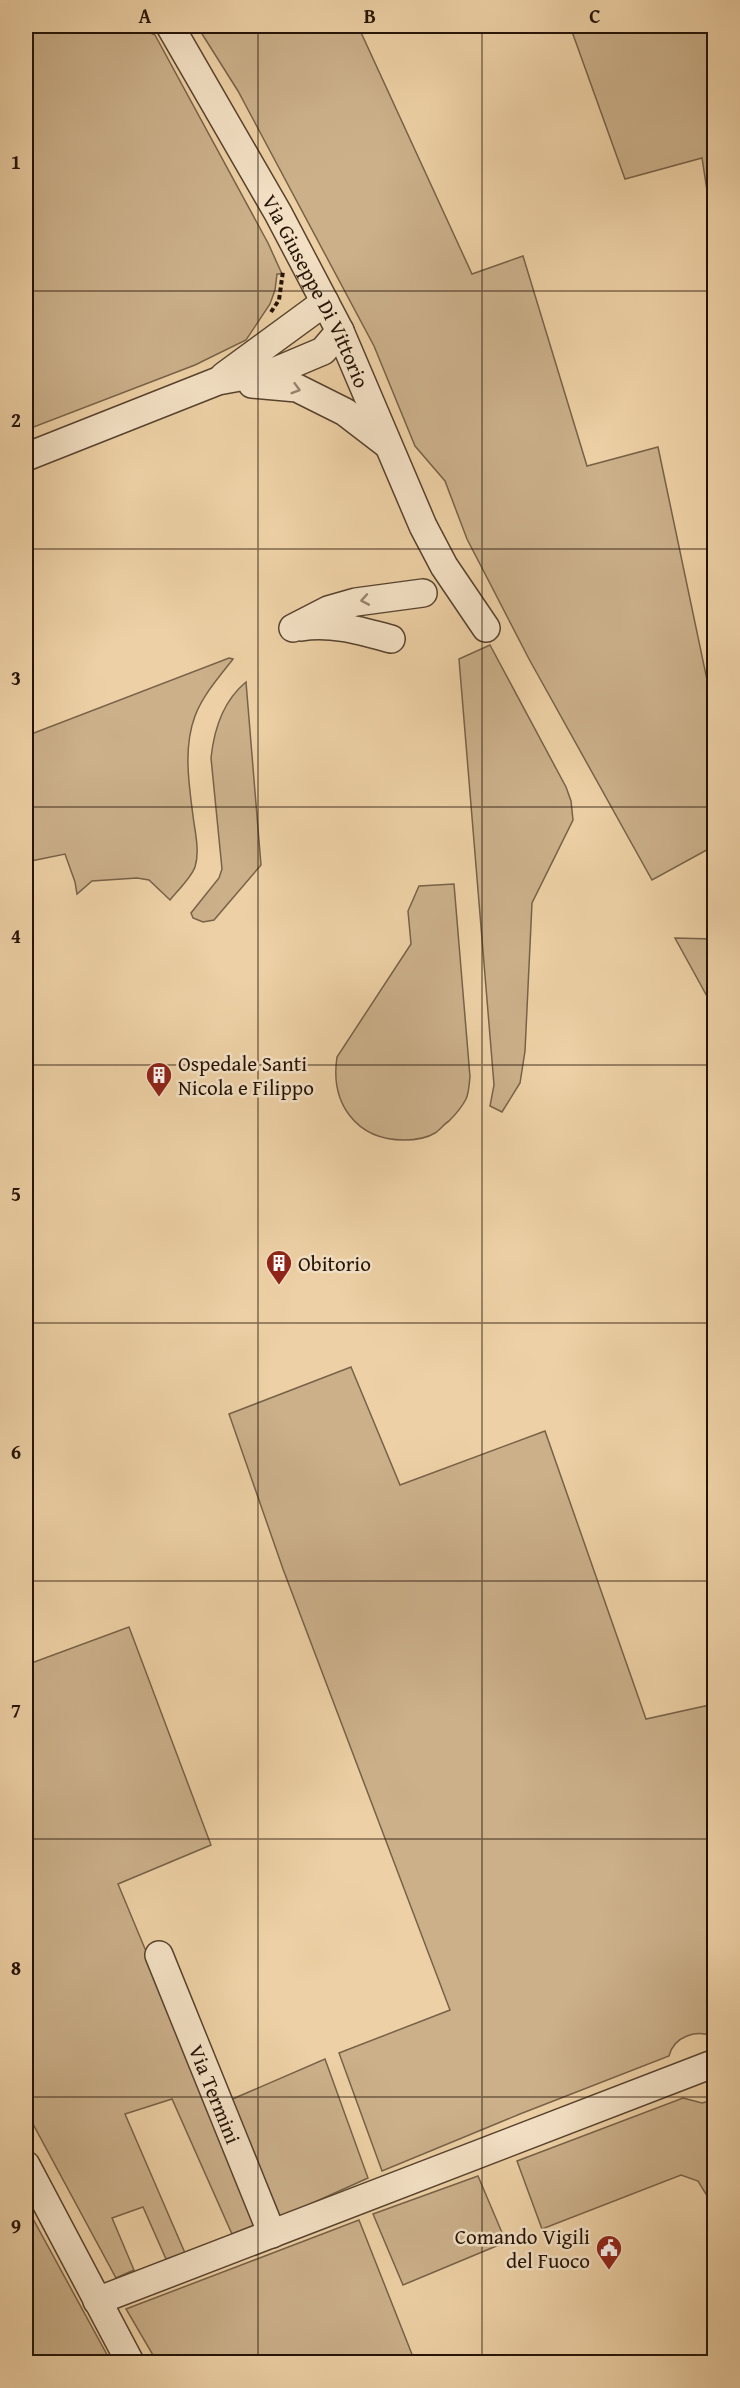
<svg xmlns="http://www.w3.org/2000/svg" width="740" height="2388" font-family="'Gentium Book Plus',serif">
  <rect width="100%" height="100%" fill="#edd0a5"/>
  <filter id="stains"><feTurbulence type="fractalNoise" baseFrequency=".00333" numOctaves="4"/><feColorMatrix values="0 0 0 0 .2 0 0 0 0 .09 0 0 0 0 .02 0 0 0 .5 -.17"/></filter>
  <radialGradient id="worn" r=".72"><stop offset=".6" stop-color="#630" stop-opacity="0"/><stop offset="1" stop-color="#630" stop-opacity=".3"/></radialGradient>
  <g fill="#cbb08a" stroke="#786248" stroke-width="1.5">
    <path d="M26 26H136L155 35 268 243 282 274H277L275 290 270 304 246 340 195 365 26 430Z"/>
    <path d="M197 26H358L472 274 523 256 587 466 658 447 714 713V846L652 880 529 659 467 539 445 481 415 446 374 346 238 91Z"/>
    <path d="M570 26H714V236L702 158 625 179Z"/>
    <path d="M490 645 566 787 571 801 573 820 532 903 525 1051 520 1083 502 1112 490 1106 494 1085 459 659Z"/>
    <path d="M229 658 233 659C219 677 203 695 195 716 183 748 189 784 193 816 195 832 200 851 195 867 191 878 178 890 170 900L149 880 137 878 92 881 77 894 75 882 65 854 26 862V736Z"/>
    <path d="M246 682 261 865 214 920 203 922 193 918 191 913 219 878 222 869 211 758C214 729 223 701 246 682Z"/>
    <path d="M454 884 470 1077C469 1084 469 1093 466 1099 462 1107 455 1115 449 1121 444 1124 440 1130 435 1133 427 1138 414 1140 404 1140 356 1140 330 1103 337 1057L411 944 408 911 419 886Z"/>
    <path d="M675 938 714 939V1009Z"/>
    <path d="M351 1367 400 1485 545 1431 646 1719 714 1704V2037C697 2029 674 2036 669 2056L520 2114 382 2171 339 2053 450 2010 283 1569 229 1414Z"/>
    <path d="M129 1627 211 1845 118 1884 259 2223 232 2234 172 2099 125 2114 185 2253 166 2259 143 2207 112 2218 134 2270 116 2278 26 2111V1665Z"/>
    <path d="M325 2059 368 2178 277 2219 228 2101Z"/>
    <path d="M683 2098 702 2103 714 2100V2207L698 2181 681 2175 542 2229 517 2161Z"/>
    <path d="M478 2176 506 2242 403 2285 373 2214Z"/>
    <path d="M26 2206 111 2362H26Z"/>
    <path d="M359 2220 415 2362H157L126 2309Z"/>
  </g>
  <g fill="none" stroke-linecap="round" stroke-linejoin="round">
    <g stroke="#57422e" stroke-width="30">
      <g id="minor">
        <path id="s1" d="M170 26 278 213 340 331 423 526 444 566 486 628"/>
        <path d="M224 376 325 302"/>
        <path d="M252 384 297 388 345 412 388 445"/>
        <path d="M26 457 218 381 278 370 323 351 340 331"/>
        <path d="M301 627C332 622 361 631 391 639"/>
        <path d="M293 628 328 610 356 602 423 593"/>
        <path id="s2" d="M159 1955 272 2234"/>
        <path d="M26 2165 130 2362"/>
        <path d="M97 2301 710 2065"/>
      </g>
    </g>
    <path stroke="#251306" stroke-width="4" stroke-dasharray="4.5 3" stroke-linecap="butt" d="M271 312 279 300 283 271"/>
    <use href="#minor" stroke="#f3e0c4" stroke-width="27"/>
  </g>
  <defs><path id="oneway-chevron" d="M-2-3.5L2.5 0L-2 3.5" fill="none" stroke-width="1.6" stroke-linecap="round" stroke-linejoin="round" transform="scale(1.5)"/></defs>
  <g stroke="#96846e">
    <use href="#oneway-chevron" transform="translate(296 389) rotate(16)"/>
    <use href="#oneway-chevron" transform="translate(365 600) rotate(170)"/>
  </g>
  <path fill="none" stroke="#251306" stroke-width="1.5" stroke-opacity="0.55" d="M258 26V2362M482 26V2362M26 291H714M26 549H714M26 807H714M26 1065H714M26 1323H714M26 1581H714M26 1839H714M26 2097H714"/>
  <defs>
    <g id="building-pin" transform="scale(1.35)"><path d="M0 17L-7.5 6A9.5 9.5 0 1 1 7.5 6Z" fill="#8f2418" stroke="#f3e0c4"/><path d="M-4-6H4V6H1V3H-1V6H-4ZM-2.5-4.3h1.7v1.8h-1.7ZM.8-4.3h1.7v1.8H.8ZM-2.5-1h1.7V.8h-1.7ZM.8-1h1.7V.8H.8Z" fill="#fff"/></g>
    <g id="civic-pin" transform="scale(1.35)"><path d="M0 17L-7.5 6A9.5 9.5 0 1 1 7.5 6Z" fill="#8f2418" stroke="#f3e0c4"/><path d="M-.6-6.5H3V-4.5H.6V-3L4-1V1h2V6H-6V1h2V-1L-.6-3ZM-1.2 2.5V6h2.4V2.5Z" fill="#fff"/></g>
  </defs>
  <g fill-rule="evenodd">
    <use href="#building-pin" x="159" y="1075"/>
    <use href="#building-pin" x="279" y="1263"/>
    <use href="#civic-pin" x="609" y="2248"/>
  </g>
  <g text-anchor="middle" dominant-baseline="central" stroke-width="5" stroke-linejoin="round" paint-order="stroke">
    <g font-size="21" fill="#251306" stroke="#f3e0c4">
      <text stroke="none"><textPath href="#s1" startOffset="303">Via Giuseppe Di Vittorio</textPath></text>
      <text stroke="none"><textPath href="#s2" startOffset="150">Via Termini</textPath></text>
    </g>
    <g font-size="21" fill="#251306" stroke="#f3e0c4" text-anchor="start">
      <text x="178" y="1063">Ospedale Santi<tspan x="178" dy="24">Nicola e Filippo</tspan></text>
      <text x="298" y="1263">Obitorio</text>
      <text x="590" y="2236" text-anchor="end">Comando Vigili<tspan x="590" dy="24">del Fuoco</tspan></text>
    </g>
  </g>
  <rect width="740" height="2388" fill="none" stroke="#edd0a5" stroke-width="66"/>
  <rect x="33" y="33" width="674" height="2322" fill="none" stroke="#251306" stroke-width="2"/>
  <g font-size="20" text-anchor="middle" font-weight="bold" fill="#251306">
    <text x="145" y="23">A</text>
    <text x="370" y="23">B</text>
    <text x="595" y="23">C</text>
    <text x="16" y="169">1</text>
    <text x="16" y="427">2</text>
    <text x="16" y="685">3</text>
    <text x="16" y="943">4</text>
    <text x="16" y="1201">5</text>
    <text x="16" y="1459">6</text>
    <text x="16" y="1717">7</text>
    <text x="16" y="1975">8</text>
    <text x="16" y="2233">9</text>
  </g>
  <rect width="100%" height="100%" filter="url(#stains)"/>
  <rect width="100%" height="100%" fill="url(#worn)"/>
</svg>
